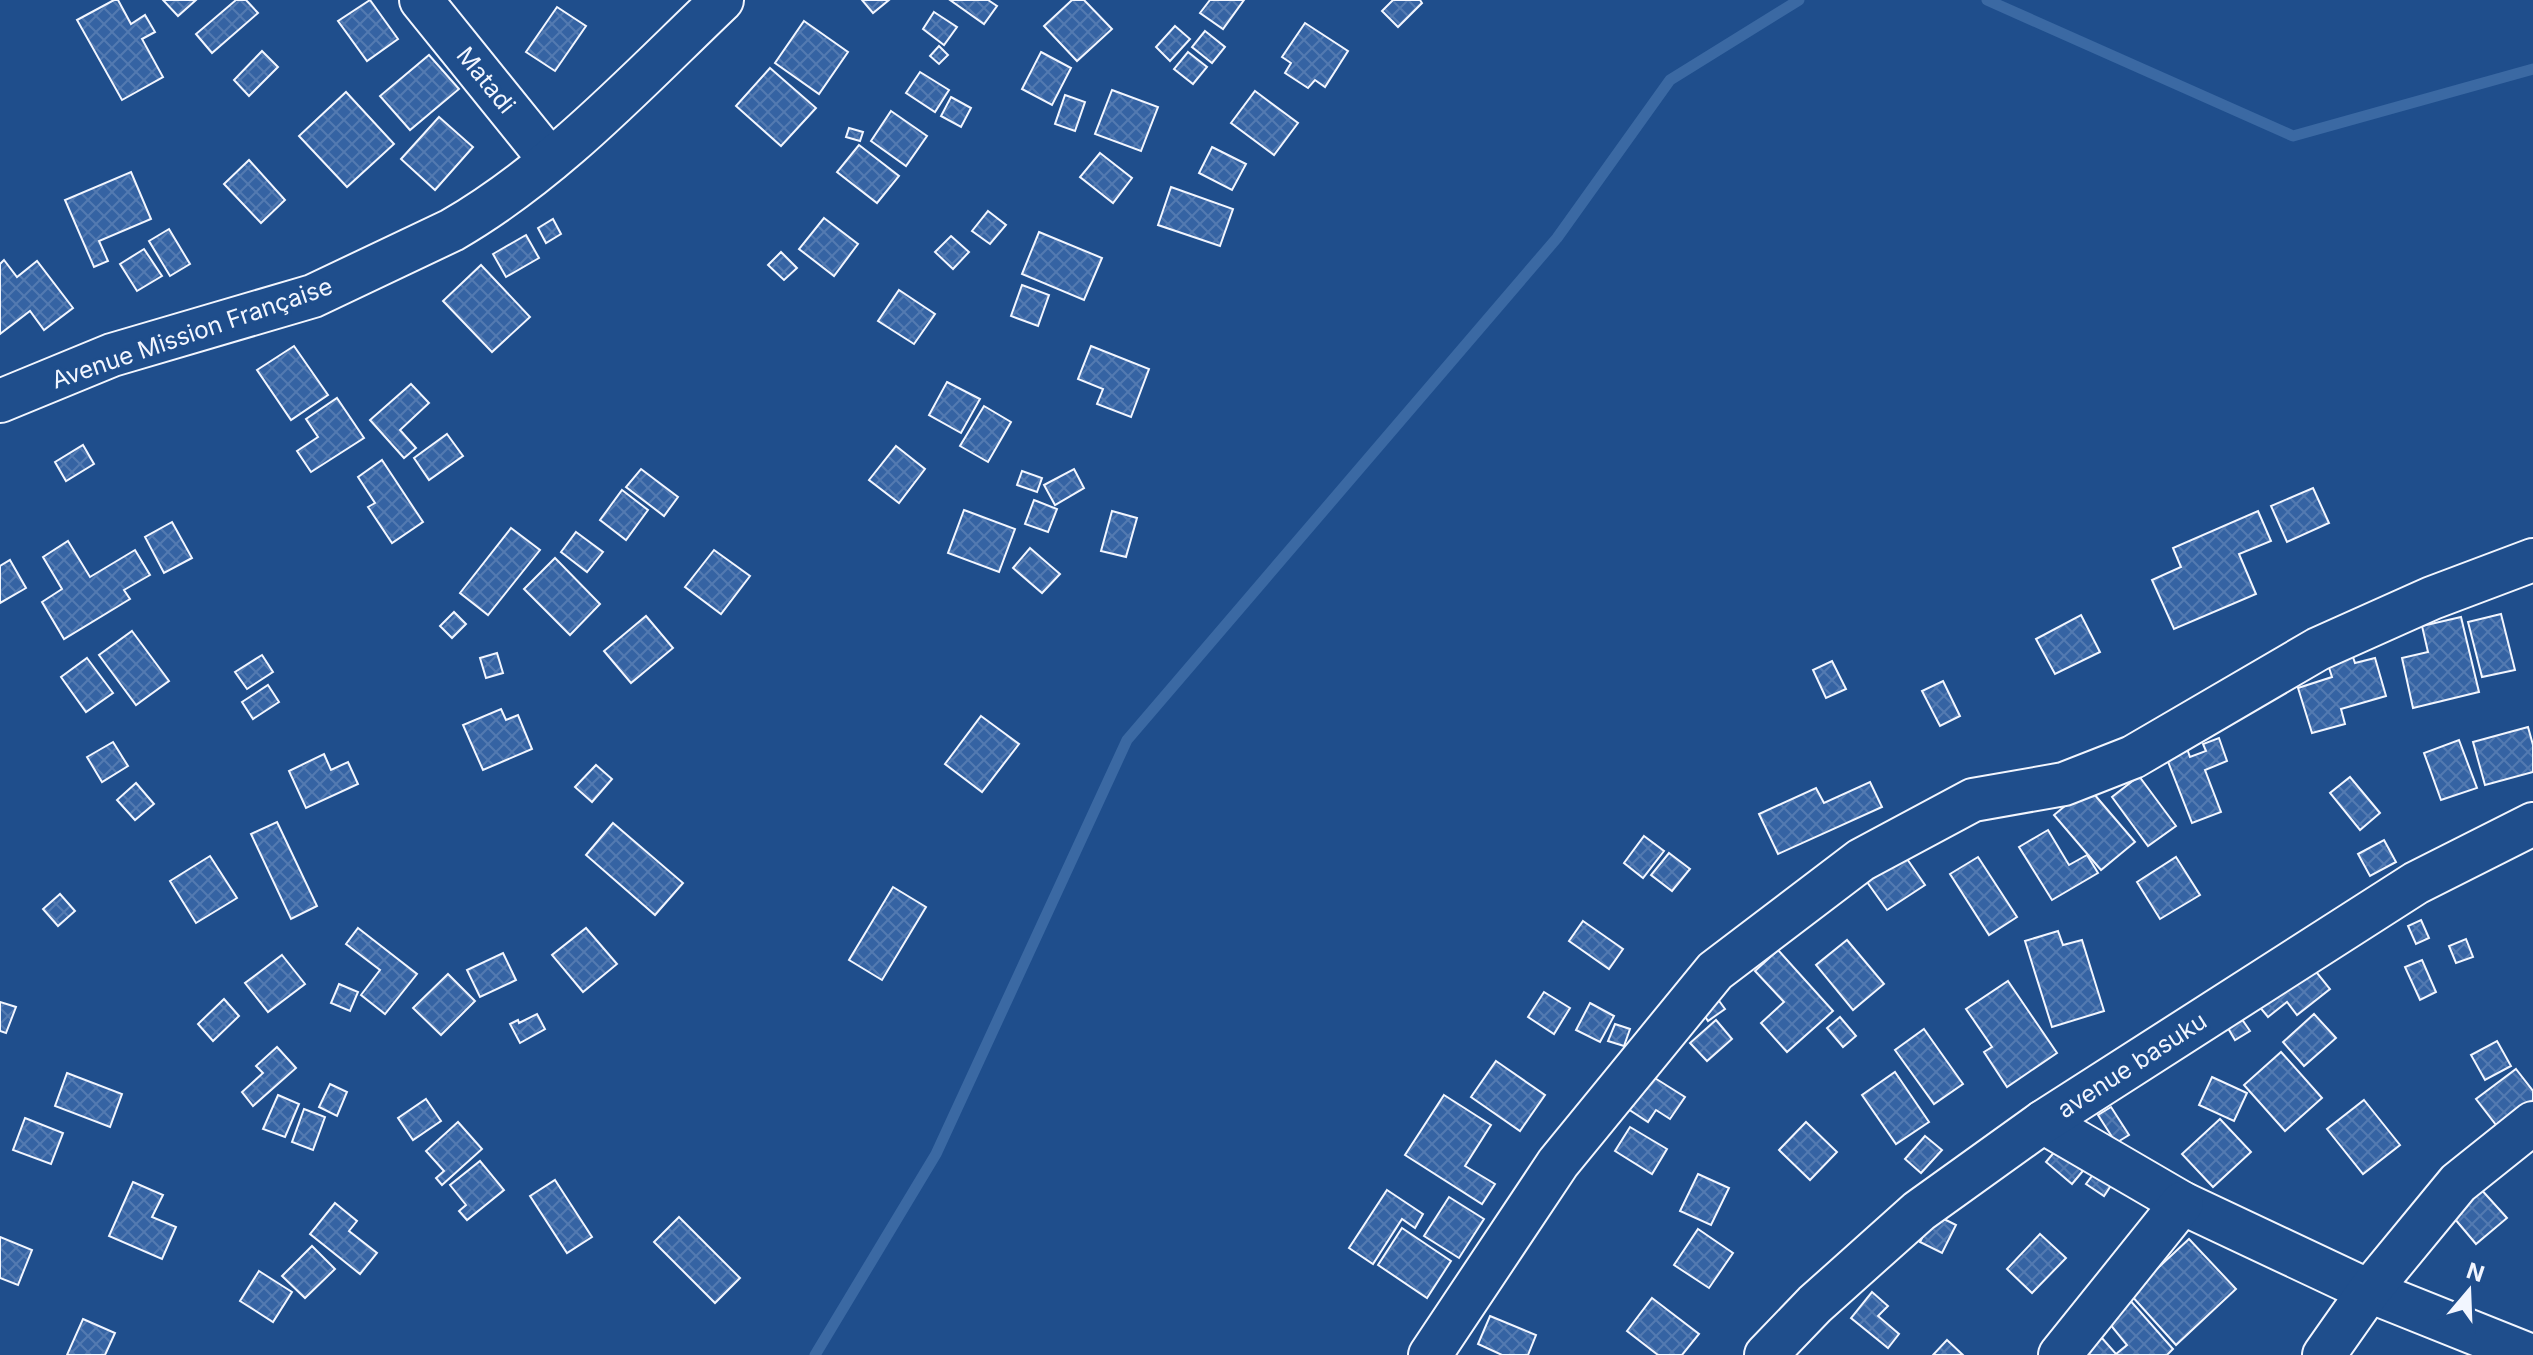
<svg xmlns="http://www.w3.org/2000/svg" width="2533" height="1355" font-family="Inter,sans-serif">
  <defs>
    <pattern id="building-cross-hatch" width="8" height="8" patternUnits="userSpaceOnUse" patternTransform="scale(2)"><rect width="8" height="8" fill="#3563a3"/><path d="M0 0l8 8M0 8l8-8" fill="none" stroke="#537ab1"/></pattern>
  </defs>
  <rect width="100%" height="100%" fill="#1f4e8c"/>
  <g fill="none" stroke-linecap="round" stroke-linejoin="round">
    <g stroke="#3b69a3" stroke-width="11">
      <path d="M1987 0 2293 136 2533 69"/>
      <path d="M815 1355 936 1154 1127 740 1557 238 1670 80 1799 0"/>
    </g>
  </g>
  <g fill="url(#building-cross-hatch)" stroke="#f2f6ff" stroke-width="2">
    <path d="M114 0H118L131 24 145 15 155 32 142 39 163 77 122 100 77 20Z"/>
    <path d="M163 0H196L178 16Z"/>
    <path d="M236 0H246L258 13 212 53 196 34Z"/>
    <path d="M370 0 398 39 367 61 338 21Z"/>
    <path d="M862 0H889L873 13Z"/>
    <path d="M950 0H988L997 6 984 24Z"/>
    <path d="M1072 0H1084L1112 29 1077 61 1044 26Z"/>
    <path d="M1210 0H1244L1223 29 1200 13Z"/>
    <path d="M1393 0H1420L1422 3 1398 27 1382 11Z"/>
    <path d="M557 7 586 26 555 71 526 52Z"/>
    <path d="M934 12 957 27 944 45 923 29Z"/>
    <path d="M804 21 848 52 819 94 775 63Z"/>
    <path d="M1305 23 1348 51 1325 87 1315 80 1308 88 1285 73 1291 63 1282 57Z"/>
    <path d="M1175 26 1190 39 1170 61 1156 47Z"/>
    <path d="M1205 31 1225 47 1212 63 1192 47Z"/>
    <path d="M939 46 948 55 939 64 930 56Z"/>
    <path d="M262 51 278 67 249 96 234 80Z"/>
    <path d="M1041 52 1071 68 1052 105 1022 89Z"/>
    <path d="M1188 52 1207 67 1193 84 1174 69Z"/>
    <path d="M429 55 459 89 410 130 380 96Z"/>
    <path d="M770 68 816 108 781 146 736 106Z"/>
    <path d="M920 72 949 90 935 112 906 93Z"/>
    <path d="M1112 90 1158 107 1141 151 1095 134Z"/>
    <path d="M1255 91 1298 123 1274 155 1231 123Z"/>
    <path d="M346 92 394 144 347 187 299 136Z"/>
    <path d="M1065 95 1085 102 1075 131 1055 124Z"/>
    <path d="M951 97 971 108 961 127 941 116Z"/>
    <path d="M891 111 927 136 906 166 871 141Z"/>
    <path d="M439 117 473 147 435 190 401 159Z"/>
    <path d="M849 128 863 132 860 141 846 137Z"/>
    <path d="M859 145 899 176 877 203 837 172Z"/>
    <path d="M1212 147 1246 164 1232 190 1199 173Z"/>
    <path d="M1100 153 1132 178 1113 203 1080 177Z"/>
    <path d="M249 160 285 200 261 223 224 184Z"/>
    <path d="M131 172 151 219 99 241 108 261 94 267 65 200Z"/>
    <path d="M1171 187 1233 209 1220 246 1158 225Z"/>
    <path d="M988 211 1006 225 990 244 972 231Z"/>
    <path d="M824 218 858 244 834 276 799 249Z"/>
    <path d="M553 219 561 234 546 243 538 228Z"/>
    <path d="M169 229 190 264 170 276 149 241Z"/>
    <path d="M1039 232 1102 258 1084 300 1022 274Z"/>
    <path d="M526 235 539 258 506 277 493 254Z"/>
    <path d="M951 236 969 252 953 269 935 252Z"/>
    <path d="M144 249 162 276 137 291 120 264Z"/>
    <path d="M781 252 797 268 784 280 768 265Z"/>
    <path d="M4 260 17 277 37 261 73 308 44 330 30 311 0 334V264Z"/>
    <path d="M481 265 530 317 492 352 443 301Z"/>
    <path d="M1022 285 1049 295 1038 326 1011 316Z"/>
    <path d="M899 290 935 314 914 344 878 321Z"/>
    <path d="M294 346 328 395 291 420 257 370Z"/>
    <path d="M1091 346 1149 369 1131 417 1097 404 1103 389 1078 379Z"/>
    <path d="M947 382 980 399 961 433 929 415Z"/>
    <path d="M411 384 429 403 400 430 416 448 404 458 370 420Z"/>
    <path d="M337 398 364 438 311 472 297 451 318 437 306 419Z"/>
    <path d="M984 406 1011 422 988 462 960 446Z"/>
    <path d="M447 434 463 456 429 480 414 458Z"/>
    <path d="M83 445 94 464 66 481 55 462Z"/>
    <path d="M896 446 925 469 899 503 869 480Z"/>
    <path d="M382 460 423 522 392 543 368 507 375 503 358 477Z"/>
    <path d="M641 469 678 497 664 516 626 487Z"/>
    <path d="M1074 469 1084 488 1055 505 1044 485Z"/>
    <path d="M1022 471 1042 478 1037 492 1017 485Z"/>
    <path d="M2313 488 2329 523 2287 542 2271 506Z"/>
    <path d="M622 490 648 510 626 540 600 520Z"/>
    <path d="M1034 500 1057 509 1048 532 1025 524Z"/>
    <path d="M964 510 1015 529 999 572 948 553Z"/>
    <path d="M1112 511 1137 518 1126 557 1101 551Z"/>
    <path d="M2258 511 2271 541 2239 554 2256 594 2174 629 2152 580 2181 567 2173 548Z"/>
    <path d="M172 522 192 558 164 573 145 537Z"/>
    <path d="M511 528 540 550 488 615 460 593Z"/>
    <path d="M576 532 603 552 587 572 561 552Z"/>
    <path d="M68 541 90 577 135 550 150 575 124 590 130 599 64 639 42 602 62 589 43 557Z"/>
    <path d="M1030 548 1060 574 1042 593 1013 568Z"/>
    <path d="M714 550 750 576 721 614 685 587Z"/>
    <path d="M555 558 600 604 570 635 524 589Z"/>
    <path d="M10 560 26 588 0 603V566Z"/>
    <path d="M454 612 466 624 452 638 440 626Z"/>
    <path d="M2501 614 2515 670 2482 677 2468 622Z"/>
    <path d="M2081 615 2100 652 2055 674 2036 639Z"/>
    <path d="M646 616 673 648 631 683 604 651Z"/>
    <path d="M2461 617 2479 692 2413 708 2402 658 2428 652 2422 626Z"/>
    <path d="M132 631 169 681 136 705 99 655Z"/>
    <path d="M2350 648 2355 663 2375 658 2386 696 2341 709 2345 724 2312 733 2298 688 2332 677 2325 655Z"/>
    <path d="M497 653 503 673 486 678 480 658Z"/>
    <path d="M262 655 273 672 247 689 235 672Z"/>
    <path d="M87 658 113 693 86 712 61 677Z"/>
    <path d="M1832 661 1846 689 1826 698 1813 670Z"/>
    <path d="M1943 681 1960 716 1940 726 1922 691Z"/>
    <path d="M268 685 279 702 253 719 242 702Z"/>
    <path d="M501 709 506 720 518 715 532 749 483 770 463 725Z"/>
    <path d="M981 716 1019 744 982 792 945 764Z"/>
    <path d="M2528 727 2533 745V772L2485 785 2473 742Z"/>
    <path d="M2219 738 2227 761 2205 770 2221 812 2192 823 2165 754 2186 746 2190 757 2206 751 2203 744Z"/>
    <path d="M2459 740 2477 788 2441 800 2424 753Z"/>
    <path d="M113 742 128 766 102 782 87 757Z"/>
    <path d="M324 754 331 770 348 762 358 784 306 808 289 771Z"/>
    <path d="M596 765 612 779 592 802 575 787Z"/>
    <path d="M2139 776 2176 826 2148 846 2112 797Z"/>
    <path d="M2350 777 2380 813 2360 830 2330 793Z"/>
    <path d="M1870 782 1882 807 1778 854 1759 814 1816 788 1824 803Z"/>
    <path d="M136 783 154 804 135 820 117 800Z"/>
    <path d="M2088 787 2135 842 2101 870 2054 815Z"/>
    <path d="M277 822 317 906 291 919 251 834Z"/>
    <path d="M613 823 683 883 655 915 586 855Z"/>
    <path d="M2048 830 2069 865 2087 855 2098 873 2052 900 2019 847Z"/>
    <path d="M1644 836 1664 851 1643 878 1624 863Z"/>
    <path d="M2384 840 2396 862 2370 876 2358 854Z"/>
    <path d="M1669 853 1690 869 1672 891 1651 875Z"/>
    <path d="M210 856 237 898 196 923 170 881Z"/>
    <path d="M1905 856 1925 885 1887 910 1867 882Z"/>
    <path d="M1978 857 2017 917 1989 935 1950 874Z"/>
    <path d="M2176 857 2200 895 2160 919 2137 882Z"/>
    <path d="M893 887 926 907 882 980 849 960Z"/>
    <path d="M60 894 75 911 58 926 43 909Z"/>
    <path d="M2421 920 2429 938 2416 944 2408 926Z"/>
    <path d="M1583 921 1623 949 1609 969 1569 941Z"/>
    <path d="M358 928 417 974 385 1014 361 995 380 970 346 944Z"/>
    <path d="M586 928 617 964 583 992 552 955Z"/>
    <path d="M2058 931 2063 945 2082 940 2104 1011 2052 1027 2025 941Z"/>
    <path d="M2466 939 2473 957 2456 963 2449 946Z"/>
    <path d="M1847 940 1884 984 1853 1010 1816 965Z"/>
    <path d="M1778 950 1833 1011 1787 1052 1761 1023 1784 1002 1755 971Z"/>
    <path d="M503 953 516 980 480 997 467 970Z"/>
    <path d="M282 955 305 984 268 1012 245 983Z"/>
    <path d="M2305 958 2330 989 2297 1015 2287 1002 2268 1017 2253 999Z"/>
    <path d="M2422 960 2436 992 2420 1000 2405 967Z"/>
    <path d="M448 974 475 1001 441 1035 413 1008Z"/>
    <path d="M2008 981 2057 1053 2007 1087 1984 1052 1992 1047 1966 1009Z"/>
    <path d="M339 984 358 992 350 1011 331 1003Z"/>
    <path d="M1544 992 1570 1008 1554 1034 1528 1017Z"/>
    <path d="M1714 994 1725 1009 1708 1021 1698 1006Z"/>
    <path d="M224 999 239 1016 213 1041 198 1024Z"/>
    <path d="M0 1002 16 1007 6 1033 0 1031Z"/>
    <path d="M1590 1003 1614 1016 1600 1042 1576 1030Z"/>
    <path d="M537 1014 545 1029 520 1043 510 1024 518 1020 519 1023Z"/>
    <path d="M2314 1014 2336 1038 2304 1066 2283 1042Z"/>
    <path d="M2239 1015 2250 1031 2235 1040 2225 1023Z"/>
    <path d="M1840 1017 1856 1036 1843 1047 1827 1028Z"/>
    <path d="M1716 1020 1732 1039 1707 1061 1690 1043Z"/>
    <path d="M1615 1024 1630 1029 1624 1046 1608 1041Z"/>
    <path d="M1924 1029 1963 1084 1934 1104 1895 1050Z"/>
    <path d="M2497 1041 2511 1066 2485 1080 2471 1055Z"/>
    <path d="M277 1047 296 1068 253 1106 242 1092 263 1073 256 1066Z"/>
    <path d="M2281 1052 2322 1098 2285 1131 2244 1085Z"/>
    <path d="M1496 1061 1545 1095 1520 1131 1471 1097Z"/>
    <path d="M2516 1069 2533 1091V1106L2500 1130 2476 1099Z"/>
    <path d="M1895 1072 1929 1122 1896 1144 1862 1095Z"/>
    <path d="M67 1073 122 1094 110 1127 55 1106Z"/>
    <path d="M1650 1075 1685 1097 1670 1119 1656 1110 1648 1122 1628 1109Z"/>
    <path d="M2212 1077 2247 1093 2234 1121 2199 1105Z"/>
    <path d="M330 1084 347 1092 337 1116 319 1107Z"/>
    <path d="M278 1095 299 1104 285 1137 263 1129Z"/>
    <path d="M1444 1095 1491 1125 1465 1166 1495 1184 1482 1204 1405 1155Z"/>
    <path d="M426 1099 441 1121 413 1140 398 1118Z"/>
    <path d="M2364 1100 2400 1145 2363 1174 2327 1129Z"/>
    <path d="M2111 1107 2129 1135 2116 1143 2098 1115Z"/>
    <path d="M304 1109 325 1117 313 1150 292 1142Z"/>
    <path d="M25 1118 63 1133 51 1164 13 1150Z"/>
    <path d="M2220 1119 2251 1152 2213 1187 2182 1154Z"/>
    <path d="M458 1122 482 1149 442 1185 436 1178 444 1171 426 1151Z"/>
    <path d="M1806 1122 1837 1152 1810 1180 1779 1150Z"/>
    <path d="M1630 1127 1667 1149 1652 1174 1615 1151Z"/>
    <path d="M1925 1136 1942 1150 1921 1173 1905 1159Z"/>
    <path d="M2061 1144 2087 1166 2072 1184 2046 1162Z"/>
    <path d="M480 1161 504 1190 467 1220 459 1211 466 1205 450 1185Z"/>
    <path d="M2095 1172 2112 1184 2104 1196 2086 1184Z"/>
    <path d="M1698 1174 1729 1188 1711 1225 1680 1211Z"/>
    <path d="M555 1180 592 1237 567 1253 530 1196Z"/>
    <path d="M133 1182 163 1195 152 1217 176 1227 162 1259 109 1236Z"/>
    <path d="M2479 1187 2507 1218 2476 1244 2449 1212Z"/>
    <path d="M1387 1190 1423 1214 1415 1228 1402 1219 1373 1264 1349 1248Z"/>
    <path d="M1449 1197 1484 1219 1459 1258 1424 1236Z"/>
    <path d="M335 1203 357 1221 349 1231 377 1253 360 1274 310 1234Z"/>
    <path d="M1934 1214 1956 1225 1942 1253 1920 1242Z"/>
    <path d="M679 1217 740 1278 715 1303 654 1242Z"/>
    <path d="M1402 1228 1451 1261 1427 1298 1378 1265Z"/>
    <path d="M1698 1229 1733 1253 1709 1288 1674 1265Z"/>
    <path d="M2040 1234 2066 1258 2032 1293 2007 1269Z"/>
    <path d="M0 1237 32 1250 18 1285 0 1278Z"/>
    <path d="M2189 1239 2236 1289 2176 1345 2130 1294Z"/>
    <path d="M312 1246 335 1269 305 1298 282 1276Z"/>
    <path d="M259 1271 292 1292 273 1322 240 1301Z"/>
    <path d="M1872 1292 1888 1306 1878 1316 1899 1334 1888 1348 1851 1318Z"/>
    <path d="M1652 1298 1699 1334 1682 1355H1658L1627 1331Z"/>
    <path d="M2128 1298 2173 1349 2167 1355H2078L2094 1329 2116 1354 2127 1345 2105 1318Z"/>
    <path d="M1490 1316 1536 1335 1528 1355H1502L1478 1344Z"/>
    <path d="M83 1319 115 1333 105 1355H67Z"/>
    <path d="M1947 1340 1963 1355H1933Z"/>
  </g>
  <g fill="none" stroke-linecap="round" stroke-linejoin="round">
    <g stroke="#f2f6ff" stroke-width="46">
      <g id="minor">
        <path d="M421 0 550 160"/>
        <path d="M0 401 112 355 313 296 452 230C554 171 637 81 722 0"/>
        <path d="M2043 1122 2182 1203 2369 1291 2529 1355"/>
        <path d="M1430 1355 1558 1163 1715 971 1861 860 1973 800 2064 784 2133 757 2318 649 2432 598 2533 560"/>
        <path d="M1766 1355 1815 1304 1919 1211 2043 1122 2416 883 2533 824"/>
        <path d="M2060 1355 2182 1203"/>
        <path d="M2324 1355 2369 1291 2458 1183 2533 1123"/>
      </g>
    </g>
    <use href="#minor" stroke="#1f4e8c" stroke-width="42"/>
  </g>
  <g text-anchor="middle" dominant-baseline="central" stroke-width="6" stroke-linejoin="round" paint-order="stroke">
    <g font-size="24" fill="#f2f6ff" stroke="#1f4e8c">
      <text transform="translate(486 80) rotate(51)">Matadi</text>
      <text transform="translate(192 333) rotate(-19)">Avenue Mission Française</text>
      <text transform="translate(2132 1065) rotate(-33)">avenue basuku</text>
    </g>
  </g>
  <g transform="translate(2469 1291) rotate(19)" stroke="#1f4e8c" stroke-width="6" paint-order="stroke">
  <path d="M0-6L14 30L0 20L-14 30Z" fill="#f2f6ff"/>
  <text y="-12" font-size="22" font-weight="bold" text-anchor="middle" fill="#f2f6ff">N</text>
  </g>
</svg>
